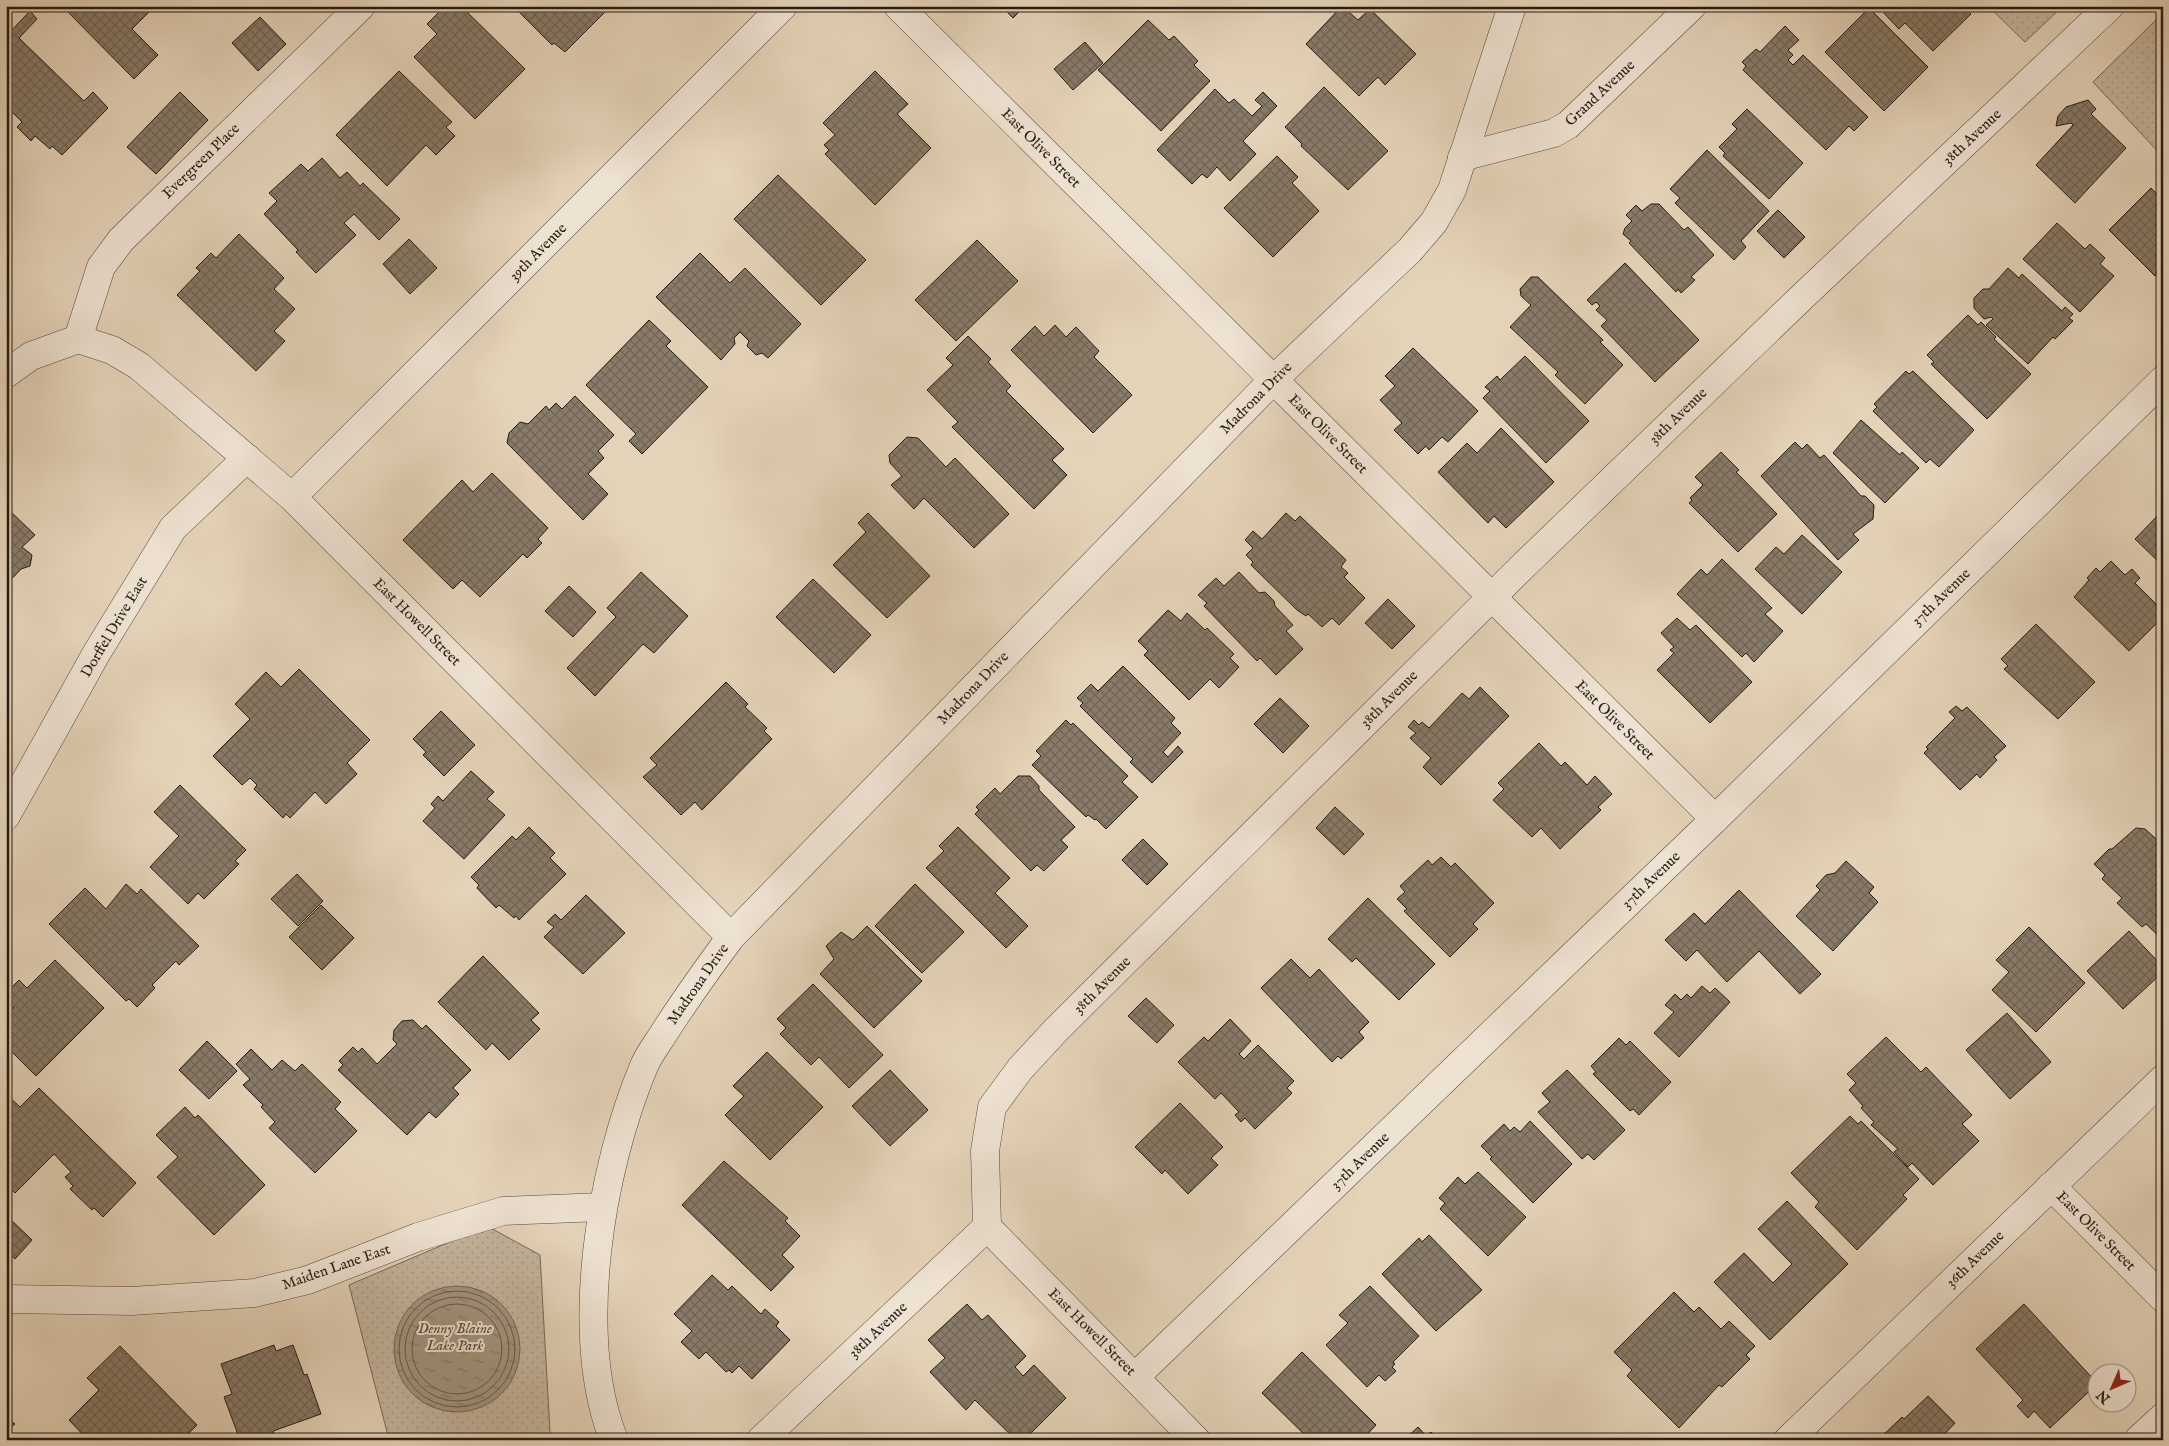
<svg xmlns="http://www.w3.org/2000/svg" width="2169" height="1446" font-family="'IM FELL English',serif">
  <defs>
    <pattern id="park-dots" width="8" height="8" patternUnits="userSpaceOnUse" patternTransform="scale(1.25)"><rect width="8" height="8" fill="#c4b49d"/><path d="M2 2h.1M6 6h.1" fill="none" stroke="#a89a86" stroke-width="1.8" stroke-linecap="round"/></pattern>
    <pattern id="water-ripples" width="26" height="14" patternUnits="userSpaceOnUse" patternTransform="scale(1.25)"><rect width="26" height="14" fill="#a39580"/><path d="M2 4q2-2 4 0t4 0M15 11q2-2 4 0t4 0" fill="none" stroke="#857967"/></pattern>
    <pattern id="building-cross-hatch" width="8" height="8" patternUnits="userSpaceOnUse" patternTransform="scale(1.25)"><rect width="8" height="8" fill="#887b69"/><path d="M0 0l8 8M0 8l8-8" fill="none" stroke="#6f6455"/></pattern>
  </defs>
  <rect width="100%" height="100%" fill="#e5d3b9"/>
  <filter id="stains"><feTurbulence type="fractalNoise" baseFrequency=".004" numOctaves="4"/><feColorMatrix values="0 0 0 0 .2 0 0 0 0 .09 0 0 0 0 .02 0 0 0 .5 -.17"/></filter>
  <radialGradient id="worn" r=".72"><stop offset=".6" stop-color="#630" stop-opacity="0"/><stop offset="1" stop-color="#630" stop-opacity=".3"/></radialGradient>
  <g fill="url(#park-dots)" stroke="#746858">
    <path d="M1988 6H2063L2025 42Z"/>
    <path d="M2163 13V157L2093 82Z"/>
    <path d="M487 1226 540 1255 550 1432 553 1440H395L387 1432 349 1285Z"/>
  </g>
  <circle fill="url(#water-ripples)" stroke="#706554" cx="457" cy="1349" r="63"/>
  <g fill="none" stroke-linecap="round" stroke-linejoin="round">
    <g stroke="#645849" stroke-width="1">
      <circle cx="457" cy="1349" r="58"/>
      <circle cx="457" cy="1349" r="52"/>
      <circle cx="457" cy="1349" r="45"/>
    </g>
  </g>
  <g fill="url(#building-cross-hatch)" stroke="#241c12">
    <path d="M62 6H155L132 29 158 55 134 79Z"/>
    <path d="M445 6H461L525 69 475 119 414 57 437 34 427 24Z"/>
    <path d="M513 6H611L565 52 554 43 552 45Z"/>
    <path d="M1001 6H1025L1013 18Z"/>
    <path d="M1342 6 1358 20 1370 9 1416 54 1385 85 1378 77 1359 96 1306 44Z"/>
    <path d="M1396 6H1406L1401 11Z"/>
    <path d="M1963 6 1971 14 1933 51 1905 23 1899 29 1878 7Z"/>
    <path d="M1869 8 1928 67 1884 111 1825 52Z"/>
    <path d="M30 11 37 19 19 38 84 101 93 92 108 108 62 155 52 146 50 149 35 136 31 141 17 127 22 122 6 106V36Z"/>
    <path d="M260 17 286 44 258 71 232 43Z"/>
    <path d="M1148 20 1169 40 1174 36 1198 61 1194 65 1210 81 1161 131 1098 70Z"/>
    <path d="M1785 26 1799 40 1788 50 1793 55 1788 60 1793 65 1803 55 1868 117 1854 131 1849 126 1826 150 1743 70 1746 66 1742 62 1756 49 1760 52Z"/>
    <path d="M1085 42 1103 63 1073 90 1054 69Z"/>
    <path d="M399 71 452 122 446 127 455 136 436 155 426 145 387 186 336 135Z"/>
    <path d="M875 71 908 104 897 114 931 148 875 205 825 154 829 150 824 145 835 135 823 123Z"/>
    <path d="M1324 87 1388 151 1348 190 1301 146 1302 144 1285 127Z"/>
    <path d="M1215 89 1229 103 1234 99 1252 116 1262 106 1255 100 1263 92 1277 106 1243 141 1256 154 1230 181 1217 167 1207 178 1202 174 1192 184 1157 150Z"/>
    <path d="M180 92 208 120 156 174 127 147Z"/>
    <path d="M2088 100 2096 109 2091 114 2126 148 2075 203 2036 165 2073 125 2071 123 2056 126 2058 116 2066 107Z"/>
    <path d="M1747 109 1803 163 1769 199 1723 156 1725 153 1719 147 1737 129 1732 124Z"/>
    <path d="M1707 150 1769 211 1741 241 1746 247 1734 260 1675 203 1680 198 1670 189Z"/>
    <path d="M1277 156 1298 177 1292 183 1319 211 1273 257 1224 208Z"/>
    <path d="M322 158 340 178 347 172 360 186 363 183 400 219 379 240 354 214 344 223 356 235 316 273 296 252 298 250 264 214 277 201 269 193 301 164 308 171Z"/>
    <path d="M778 175 866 260 821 305 734 219Z"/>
    <path d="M2151 188 2163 200V268L2155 276 2109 230Z"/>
    <path d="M1651 204H1659L1684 230 1688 227 1714 255 1691 277 1695 280 1681 293 1678 289 1676 292 1629 243 1631 241 1623 234 1625 228 1632 221 1626 215 1636 205 1642 211Z"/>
    <path d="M1778 210 1805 237 1784 258 1757 231Z"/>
    <path d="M2057 223 2085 249 2090 244 2105 258 2100 264 2114 276 2080 312 2023 259Z"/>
    <path d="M239 234 284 278 274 289 295 309 274 331 285 341 256 371 177 295 200 271 196 268 211 253 216 258Z"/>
    <path d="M409 239 437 268 410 294 383 264Z"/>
    <path d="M977 240 1018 281 956 341 915 300Z"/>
    <path d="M700 253 730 283 745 268 801 324 768 358 762 353 756 355 747 346 749 341 740 332 734 338 735 344 721 360 656 297Z"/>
    <path d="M1625 263 1699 340 1655 382 1601 326 1607 320 1596 310 1600 306 1596 302 1592 305 1587 300Z"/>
    <path d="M2008 268 2019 278 2022 274 2062 311 2065 307 2073 314 2069 318 2073 321 2055 339 2053 337 2028 364 1986 325 1993 319 1991 317 1984 319 1974 308V298L1983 289H1989Z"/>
    <path d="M1531 277H1538L1603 340 1600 342 1623 365 1585 404 1555 375 1558 372 1510 327 1531 305 1521 296 1520 289Z"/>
    <path d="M1968 315 1978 325 1981 322 1996 337 1994 339 2031 374 1987 419 1931 364 1934 362 1927 355Z"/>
    <path d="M649 320 671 341 666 346 708 387 642 454 629 441 636 434 586 385Z"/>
    <path d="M1055 325 1066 337 1076 327 1099 351 1094 357 1132 395 1093 433 1011 350 1035 326 1044 336Z"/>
    <path d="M968 336 991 359 988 362 1011 386 1006 391 1064 449 1052 460 1067 475 1034 509 952 427 958 422 927 390 953 365 946 358Z"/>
    <path d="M1413 348 1478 411 1448 442 1442 437 1429 450 1426 446 1418 454 1394 430 1402 423 1380 400 1395 386 1385 376Z"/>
    <path d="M1525 356 1589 421 1546 463 1483 398 1490 391 1485 387 1497 376 1500 380Z"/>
    <path d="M1906 371 1909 374 1913 371 1974 430 1939 467 1930 459 1926 463 1873 411 1877 407 1874 404Z"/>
    <path d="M575 396 614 435 598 451 604 458 588 474 608 494 583 520 507 443 509 433 520 422 528 424 546 406 549 410 556 403 562 409Z"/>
    <path d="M1861 420 1900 455 1902 452 1919 468 1885 503 1833 453Z"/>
    <path d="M1501 428 1554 482 1506 528 1494 516 1488 523 1438 472 1467 443 1477 453Z"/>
    <path d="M907 437 918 438 946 467 955 458 1009 514 974 548 924 498 914 509 891 485 902 476 890 463 889 455Z"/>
    <path d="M1795 442 1802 449 1807 444 1820 458 1824 455 1861 496H1865L1874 505 1873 519 1853 534 1859 540 1838 560 1761 476Z"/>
    <path d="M1721 452 1739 470 1736 472 1777 514 1738 552 1689 503 1692 500 1690 498 1703 485 1695 477Z"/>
    <path d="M492 473 548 528 538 539 542 543 527 558 523 554 480 597 462 580 453 589 403 540 462 480 473 492Z"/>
    <path d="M6 502 9 510 35 535 22 547 32 555 30 566 21 569 6 585Z"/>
    <path d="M2163 510V566L2135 539Z"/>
    <path d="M868 513 930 576 887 618 833 565 866 532 858 523Z"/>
    <path d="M1286 513 1295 521 1300 516 1346 560 1341 567 1348 573 1344 577 1365 598 1339 625 1332 618 1322 627 1308 614 1306 616 1297 610 1251 565 1253 562 1246 555 1253 548 1245 540 1253 531 1262 539Z"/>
    <path d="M1802 535 1842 572 1802 614 1755 569 1776 547 1784 554Z"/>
    <path d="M1722 559 1772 608 1765 614 1783 631 1754 662 1746 653 1742 657 1677 594 1701 569 1707 575Z"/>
    <path d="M2111 561 2125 575 2132 569 2140 578 2135 583 2163 611V617L2129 651 2074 597 2089 580 2087 578 2096 568 2100 572Z"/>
    <path d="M641 572 688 616 654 653 643 644 595 696 567 668 616 617 607 608Z"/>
    <path d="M1239 572 1259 593 1265 592 1274 601 1275 606 1293 625 1286 631 1303 649 1276 675 1260 658 1257 661 1204 606 1207 603 1198 595 1216 578 1224 586Z"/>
    <path d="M813 579 871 635 834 673 776 617Z"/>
    <path d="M569 586 596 612 573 637 545 611Z"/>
    <path d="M1388 599 1415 626 1392 649 1365 623Z"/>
    <path d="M6 602 12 608 6 615Z"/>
    <path d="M1168 610 1181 621 1187 613 1205 630 1207 628 1234 654 1230 658 1239 667 1219 688 1210 679 1189 700 1144 655 1148 651 1138 641Z"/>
    <path d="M1677 618 1690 630 1696 625 1752 682 1710 723 1657 670 1674 653 1670 650 1674 647 1661 633Z"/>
    <path d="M2036 624 2095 682 2058 719 2004 669 2008 666 2001 659Z"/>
    <path d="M1123 666 1175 718 1171 723 1181 733 1163 752 1168 757 1178 746 1183 752 1152 783 1130 762 1133 759 1080 706 1083 703 1077 698 1091 684 1098 691Z"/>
    <path d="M299 669 370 740 347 763 357 774 326 804 315 792 290 818 286 814 283 818 254 789 257 785 250 778 242 785 213 756 250 719 235 704 266 672 281 687Z"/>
    <path d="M726 682 748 704 745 707 767 728 764 731 772 739 702 810 695 802 681 815 643 777 657 765 650 758Z"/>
    <path d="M1480 687 1509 716 1441 785 1423 767 1431 758 1410 738 1416 733 1408 727 1414 720 1419 725 1422 722 1429 728 1462 693 1469 699Z"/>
    <path d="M1280 698 1309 726 1283 753 1254 724Z"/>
    <path d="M1956 706 1962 711 1967 707 2006 746 1994 757 1997 760 1980 778 1977 774 1960 790 1924 753 1928 749 1926 747 1955 718 1949 712Z"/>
    <path d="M441 711 475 745 444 776 423 755 426 752 413 739Z"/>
    <path d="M1066 720 1071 725 1073 723 1128 776 1122 782 1138 797 1106 829 1096 819 1095 820 1088 815 1086 817 1032 765 1041 756 1036 751Z"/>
    <path d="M1539 743 1561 766 1565 762 1587 785 1595 776 1612 794 1598 807 1601 810 1560 849 1541 828 1532 837 1493 800 1504 789 1498 783Z"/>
    <path d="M471 771 494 792 487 799 505 815 464 859 423 821 435 808 431 804 438 796 443 801Z"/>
    <path d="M1018 776H1030L1039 786V790L1075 827 1061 840 1068 847 1044 871 1037 865 1031 871 975 814 979 810 976 807 995 788 1000 794Z"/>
    <path d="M180 785 246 850 235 861 239 864 204 899 198 893 188 904 150 867 179 836 154 812Z"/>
    <path d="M1335 807 1364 834 1344 855 1316 828Z"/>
    <path d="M529 827 555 853 550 858 566 874 519 920 516 916 514 918 499 905 496 908 477 888 479 885 471 877 512 836 516 840Z"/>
    <path d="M958 827 1010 878 995 893 1028 926 1006 948 926 868 944 851 939 846Z"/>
    <path d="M2136 828 2145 829 2163 845V940L2146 924 2142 927 2117 903 2122 898 2102 879 2105 875 2094 864 2109 849H2112Z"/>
    <path d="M1143 839 1168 864 1147 885 1122 860Z"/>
    <path d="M1441 857 1451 867 1455 863 1494 903 1473 924 1478 929 1450 957 1404 911 1407 909 1397 899 1405 892 1400 886 1428 860 1432 865Z"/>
    <path d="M1846 861 1874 887 1869 893 1878 902 1833 951 1796 916 1820 890 1816 886 1826 875 1835 873Z"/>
    <path d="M297 874 323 901 298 926 271 899Z"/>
    <path d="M126 884 137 894 141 889 199 946 179 965 176 961 152 985 155 988 137 1007 129 999 126 1001 49 924 85 888 106 909Z"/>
    <path d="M915 884 964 932 922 973 875 926Z"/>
    <path d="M1739 890 1821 974 1800 994 1759 951 1727 982 1697 950 1686 961 1665 940 1694 913 1705 924Z"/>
    <path d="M586 895 625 933 583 974 544 937 554 927 547 922 555 914 561 920Z"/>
    <path d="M1368 898 1435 964 1399 1000 1356 958 1352 962 1328 939Z"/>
    <path d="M321 905 354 938 322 970 289 937Z"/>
    <path d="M867 926 922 981 874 1028 820 974 834 959 826 946 841 932 853 940Z"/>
    <path d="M2029 927 2085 983 2036 1032 1992 990 2009 972 1996 960Z"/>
    <path d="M2129 931 2163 967V972L2123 1009 2087 971Z"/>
    <path d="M483 956 539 1013 531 1020 540 1029 509 1060 492 1043 486 1050 438 1002Z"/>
    <path d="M1291 959 1310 978 1319 969 1369 1022 1359 1032 1364 1038 1341 1059 1338 1056 1332 1062 1261 988Z"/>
    <path d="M55 960 104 1008 36 1076 6 1046V1015L14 1008 6 1000V993L19 980 27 988Z"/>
    <path d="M813 984 883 1055 849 1088 819 1057 811 1065 780 1034 786 1028 777 1019Z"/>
    <path d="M1702 986 1710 993 1715 988 1730 1002 1679 1057 1654 1033 1674 1012 1665 1005 1675 994 1681 1000 1687 994 1691 998Z"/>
    <path d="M1146 998 1174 1025 1157 1043 1128 1016Z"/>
    <path d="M2007 1013 2051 1062 2010 1099 1966 1050Z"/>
    <path d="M1230 1019 1251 1041 1239 1054 1244 1059 1258 1045 1294 1081 1287 1088 1292 1093 1255 1129 1245 1118 1241 1122 1235 1115 1239 1112 1221 1093 1215 1099 1178 1062 1204 1037 1208 1041Z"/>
    <path d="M413 1020 422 1029 426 1025 471 1070 453 1088 459 1094 436 1118 429 1112 407 1135 338 1070 343 1065 339 1061 353 1047 358 1052 362 1048 377 1064 397 1044 393 1040 394 1030 402 1021Z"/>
    <path d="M1886 1037 1921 1072 1926 1067 1972 1115 1962 1124 1979 1141 1933 1185 1912 1163 1908 1167 1894 1152 1898 1149 1871 1125 1874 1122 1861 1108 1863 1106 1849 1090 1856 1083 1847 1074Z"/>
    <path d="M1619 1038 1626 1045 1630 1041 1671 1082 1639 1115 1633 1109 1630 1111 1593 1074 1596 1072 1591 1066Z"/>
    <path d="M207 1041 237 1071 209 1099 179 1070Z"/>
    <path d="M251 1049 272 1070 282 1060 295 1071 302 1064 341 1102 335 1109 357 1131 315 1173 269 1128 275 1122 261 1107 263 1105 243 1085 250 1079 236 1064Z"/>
    <path d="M767 1052 823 1107 770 1160 725 1115 744 1096 733 1086Z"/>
    <path d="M890 1070 928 1110 890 1146 852 1106Z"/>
    <path d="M1567 1070 1625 1130 1594 1160 1588 1154 1582 1159 1538 1112 1550 1102 1542 1093Z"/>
    <path d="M39 1088 136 1183 103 1217 94 1208 92 1210 70 1189 73 1186 65 1177 71 1172 54 1154 15 1193 10 1188 6 1192V1094L20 1107Z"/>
    <path d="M1180 1103 1223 1147 1211 1158 1218 1165 1188 1194 1165 1170 1162 1174 1135 1147Z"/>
    <path d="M185 1107 195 1118 198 1115 265 1185 214 1235 157 1177 178 1157 156 1135Z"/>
    <path d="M1850 1116 1858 1124 1861 1121 1919 1179 1903 1195 1907 1199 1857 1250 1815 1207 1819 1202 1791 1173Z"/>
    <path d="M1530 1121 1572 1164 1533 1203 1490 1159 1492 1157 1481 1146 1504 1124 1510 1131 1514 1127 1520 1132Z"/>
    <path d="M724 1161 788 1218 785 1221 800 1236 782 1255 794 1267 771 1291 682 1205Z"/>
    <path d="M1478 1172 1526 1217 1488 1256 1440 1209 1445 1203 1439 1198 1458 1177 1465 1184Z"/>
    <path d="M1787 1201 1848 1264 1770 1340 1714 1282 1744 1253 1773 1283 1792 1264 1758 1229Z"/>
    <path d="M6 1215 32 1240 15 1259 6 1250Z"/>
    <path d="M1429 1235 1482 1290 1436 1331 1382 1274 1419 1238 1422 1242Z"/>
    <path d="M712 1275 728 1290 732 1286 761 1314 765 1309 779 1322 776 1326 790 1340 752 1379 739 1366 732 1373 729 1370 726 1372 706 1352 699 1359 681 1342 692 1331 674 1314Z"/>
    <path d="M1370 1286 1419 1336 1393 1362 1395 1364 1392 1367 1396 1371 1385 1381 1379 1375 1367 1387 1326 1345 1348 1323 1339 1315Z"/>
    <path d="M1674 1292 1694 1312 1699 1307 1721 1329 1729 1321 1755 1346 1746 1355 1750 1359 1722 1387 1719 1385 1679 1428 1627 1376 1632 1370 1614 1352Z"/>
    <path d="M967 1304 982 1320 988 1315 1026 1356 1015 1367 1023 1376 1034 1365 1066 1398 1024 1440H1016L975 1400 966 1410 930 1372 945 1358 928 1340Z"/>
    <path d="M2024 1304 2096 1382V1385L2050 1428 2034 1411 2028 1418 2017 1406 2023 1400 1976 1349Z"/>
    <path d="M274 1345 276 1351 293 1345 304 1375 307 1374 321 1414 273 1431 275 1439 272 1440H240L224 1397 232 1394 221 1364Z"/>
    <path d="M120 1346 197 1425 182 1440H88L69 1420 99 1390 87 1378Z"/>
    <path d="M1302 1352 1376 1425 1362 1440H1346L1344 1438 1342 1440H1310L1262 1393Z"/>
    <path d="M1928 1396 1955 1423 1939 1440H1878L1902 1417 1904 1419Z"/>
    <path d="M6 1416 15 1424 6 1432Z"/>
    <path d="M1418 1427 1427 1437 1431 1432 1439 1440H1404Z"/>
    <path d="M1468 1434 1470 1440H1462Z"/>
  </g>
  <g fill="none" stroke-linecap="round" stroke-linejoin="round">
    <g stroke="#544a3c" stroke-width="29">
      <g id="minor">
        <path d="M898 6 1715 819"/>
        <path d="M1462 157 1554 133 1568 125 1692 6"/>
        <path d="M78 339 112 350 139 366 292 497 731 937"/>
        <path d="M78 339 101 267 121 240 361 6"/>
        <path d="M6 374 31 356 78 339"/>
        <path d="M292 497 783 6"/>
        <path d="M6 816 96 654 173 528 247 458"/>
        <path d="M2051 1186 2163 1298"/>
        <path d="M987 1227 1196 1440"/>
        <path d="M6 1299 132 1301 255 1293 308 1280 418 1237 503 1211 602 1207"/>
        <path d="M1136 1376 1715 819 2163 380"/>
        <path d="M614 1440C572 1334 601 1168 644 1066 649 1054 657 1044 664 1033 685 1000 708 968 731 937L1273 380 1410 250 1434 222 1452 190 1512 6"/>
        <path d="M761 1440 987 1227 985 1151 992 1107 1020 1069 1056 1030 1521 568 1802 297 2110 6"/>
        <path d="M1788 1440 2163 1079"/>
        <path d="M2138 1440 2163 1417"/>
      </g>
    </g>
    <use href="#minor" stroke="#eee2d2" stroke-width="28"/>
  </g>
  <g text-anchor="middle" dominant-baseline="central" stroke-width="4" stroke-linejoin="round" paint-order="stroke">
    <g font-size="15" fill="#241c12" stroke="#eee2d2">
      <text transform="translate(1600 93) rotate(-43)">Grand Avenue</text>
      <text transform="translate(1972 137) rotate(-43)">38th Avenue</text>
      <text transform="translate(1041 148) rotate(45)">East Olive Street</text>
      <text transform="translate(201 161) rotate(-44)">Evergreen Place</text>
      <text transform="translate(538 252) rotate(-45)">39th Avenue</text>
      <text transform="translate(1256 398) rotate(-45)">Madrona Drive</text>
      <text transform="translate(1678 416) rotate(-44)">38th Avenue</text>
      <text transform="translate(1328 434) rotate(45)">East Olive Street</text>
      <text transform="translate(1941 597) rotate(-44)">37th Avenue</text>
      <text transform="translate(417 622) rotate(45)">East Howell Street</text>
      <text transform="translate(114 627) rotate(-59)">Dorffel Drive East</text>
      <text transform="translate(973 688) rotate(-46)">Madrona Drive</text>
      <text transform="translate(1389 699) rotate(-45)">38th Avenue</text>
      <text transform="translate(1615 720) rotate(45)">East Olive Street</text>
      <text transform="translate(1651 880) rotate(-44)">37th Avenue</text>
      <text transform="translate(698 984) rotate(-55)">Madrona Drive</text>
      <text transform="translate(1102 985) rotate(-45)">38th Avenue</text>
      <text transform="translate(1360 1161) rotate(-44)">37th Avenue</text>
      <text transform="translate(2096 1231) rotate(45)">East Olive Street</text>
      <text transform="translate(1975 1259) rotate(-44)">36th Avenue</text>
      <text transform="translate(336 1267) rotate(-19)">Maiden Lane East</text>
      <text transform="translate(878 1330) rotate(-43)">38th Avenue</text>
      <text transform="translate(1092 1332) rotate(45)">East Howell Street</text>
    </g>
    <g font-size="15" font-style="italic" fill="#544a3c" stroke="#eee2d2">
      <text x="455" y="1328">Denny Blaine<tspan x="455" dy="17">Lake Park</tspan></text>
    </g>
  </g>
  <rect width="2169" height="1446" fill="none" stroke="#e5d3b9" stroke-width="25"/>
  <rect x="8" y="8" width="2154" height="1431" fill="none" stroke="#241c12" stroke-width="2.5"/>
  <rect x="12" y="12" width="2144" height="1421" fill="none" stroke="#241c12"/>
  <g transform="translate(2112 1388) rotate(225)"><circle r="24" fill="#eee2d2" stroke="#9d9385"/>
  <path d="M0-4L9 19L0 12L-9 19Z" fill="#8f2418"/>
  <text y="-8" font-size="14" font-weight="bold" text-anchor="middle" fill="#241c12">N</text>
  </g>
  <rect width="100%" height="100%" filter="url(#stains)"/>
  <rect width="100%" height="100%" fill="url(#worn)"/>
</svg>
